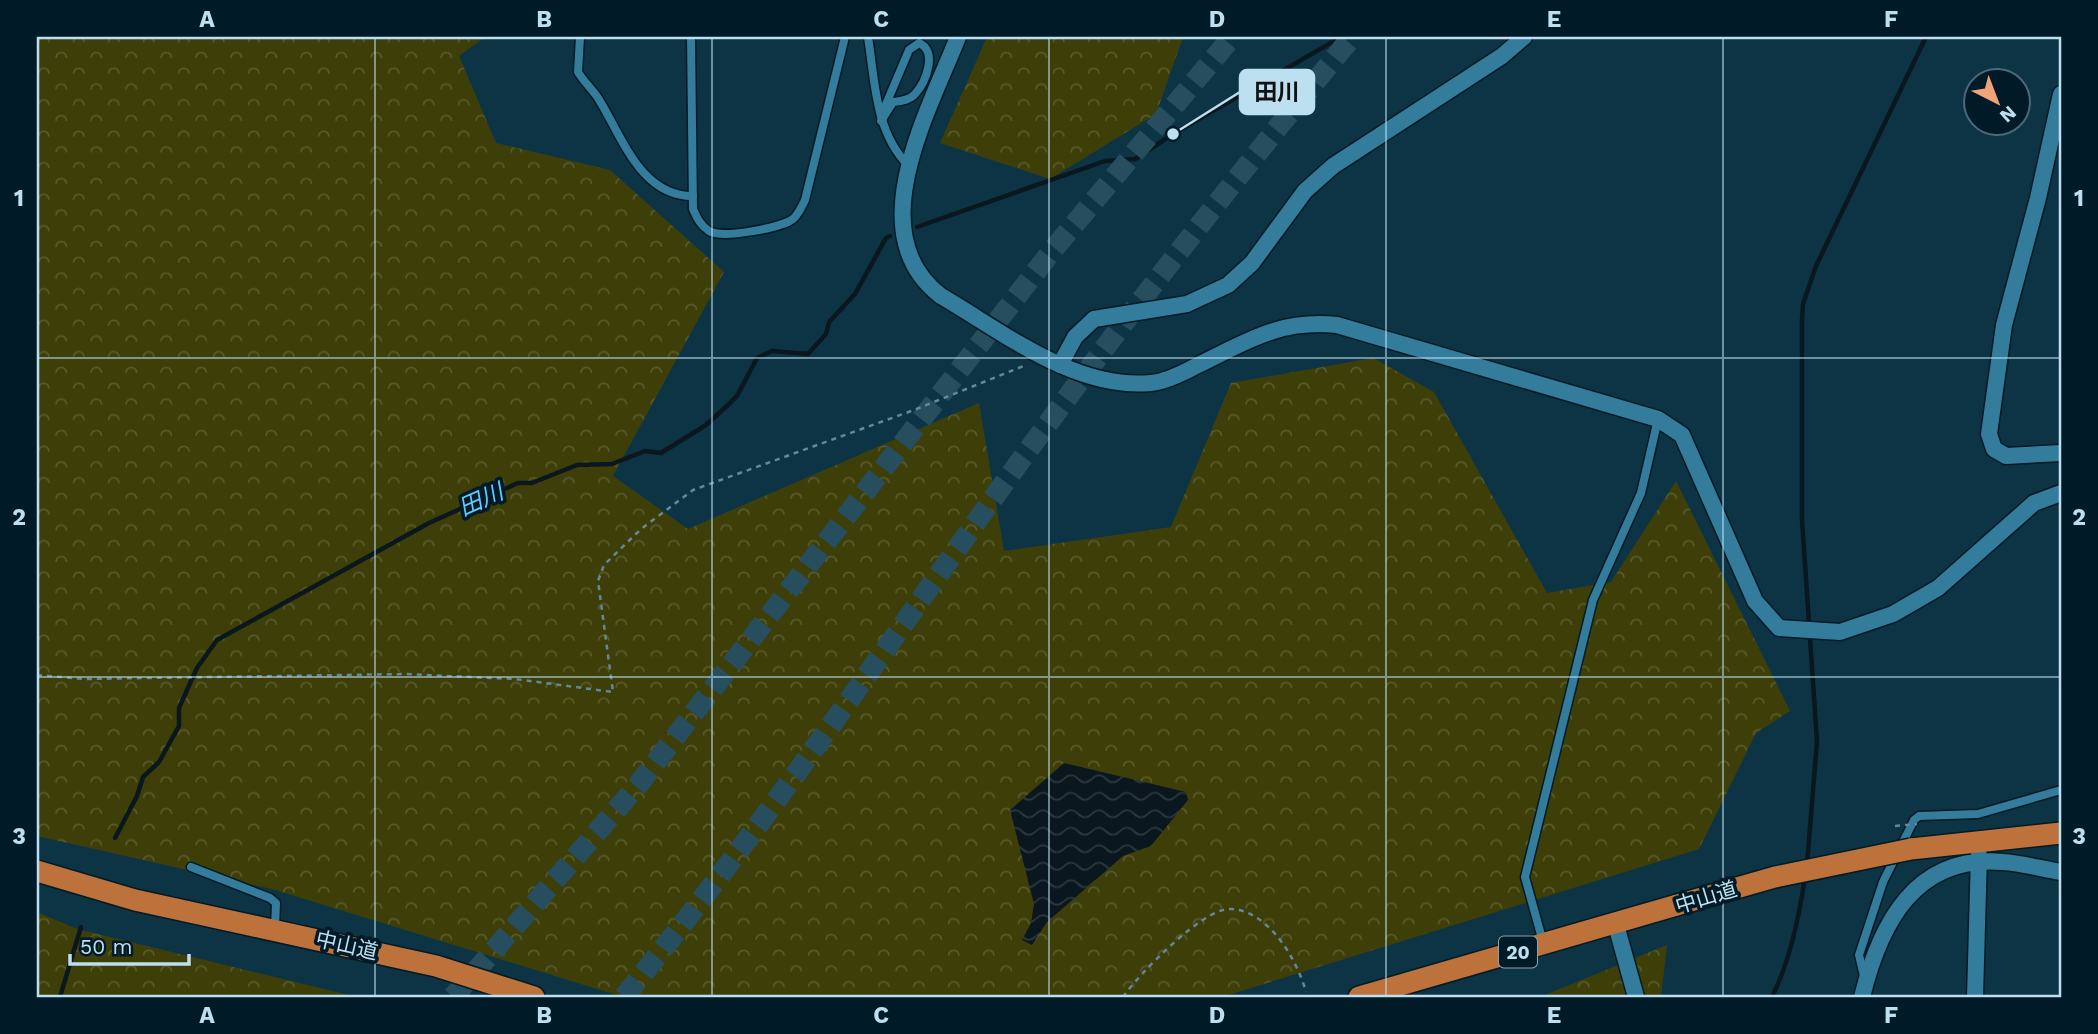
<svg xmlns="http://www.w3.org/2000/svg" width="2098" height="1034" font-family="'Work Sans','Noto Sans JP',sans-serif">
  <defs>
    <pattern id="forest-crowns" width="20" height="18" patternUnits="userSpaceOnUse" patternTransform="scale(1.75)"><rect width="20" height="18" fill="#3e3f08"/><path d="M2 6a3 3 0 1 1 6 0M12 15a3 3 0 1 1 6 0" fill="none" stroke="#585a2c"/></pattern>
    <pattern id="water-waves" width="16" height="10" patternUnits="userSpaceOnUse" patternTransform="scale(1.75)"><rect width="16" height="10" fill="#0a171e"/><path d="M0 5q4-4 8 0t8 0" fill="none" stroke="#2c383f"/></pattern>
  </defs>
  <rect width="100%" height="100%" fill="#0c3445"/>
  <g fill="url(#forest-crowns)">
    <path d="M37 37H485L459 56 496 143 610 170 724 272 613 476 688 529 979 403 1004 551 1171 527 1231 383 1373 358 1434 392 1547 593 1611 582 1676 481 1790 711 1756 733 1699 849 1222 997H623L272 889 37 836Z"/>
    <path d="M987 37H1183L1156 114 1050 179 940 143Z"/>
    <path d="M37 912 77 929 357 997H37Z"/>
    <path d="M1667 945 1661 997H1540Z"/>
  </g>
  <path fill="url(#water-waves)" d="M1064 763 1186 792 1188 800 1151 846 1123 856 1047 922 1032 945 1022 940 1031 923 1034 904 1010 810Z"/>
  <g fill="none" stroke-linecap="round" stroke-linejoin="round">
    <g stroke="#0a171e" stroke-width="4.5">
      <path d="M917 227 1105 161 1135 159 1173 134 1341 37"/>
      <path d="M115 838 137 796 143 777 159 762 179 726V708L187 690 197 668 217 640 429 523 518 483H532L577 465 612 464 645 451 661 453 706 425 728 405 737 396 757 358 772 351 808 354 826 334 829 322 855 294 886 238 890 236"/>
      <path d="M1807 865 1817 741 1802 520V319L1803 304 1816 266 1926 37"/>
      <path d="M60 997 81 927"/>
      <path d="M1772 997C1790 961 1799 918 1805 877"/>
    </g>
    <g stroke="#274e5f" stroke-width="21" stroke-dasharray="21 10" stroke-linecap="butt">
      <path d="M453 997 638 785 1051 252 1232 37"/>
      <path d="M624 997C759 833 878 658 1002 486 1114 332 1231 183 1352 37"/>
    </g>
    <g stroke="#041a24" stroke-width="11">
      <g id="service">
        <path d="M580 37 578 72C584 82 592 89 598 98 622 136 640 196 693 196"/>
        <path d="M691 37 693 209C697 218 700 225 709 231 722 239 781 228 793 219 799 214 802 206 805 200L845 37"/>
        <path d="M868 37C875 81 875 132 908 165"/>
        <path d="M881 116 909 50 919 43C938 51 926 82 915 94 910 100 901 101 893 102L881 121"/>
        <path d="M191 867 270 898 276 903 275 928"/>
        <path d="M1543 942 1525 877 1593 600 1641 493 1658 419"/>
        <path d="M1864 976 1859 955 1883 882 1914 820 1919 816 1978 814 2061 790"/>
      </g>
    </g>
    <g stroke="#041a24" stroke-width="19">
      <g id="minor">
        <path d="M958 37C929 111 859 234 941 296 1003 332 1075 390 1151 383 1164 382 1183 373 1196 366 1246 342 1279 319 1337 325L1658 419 1682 435 1755 601 1779 628 1840 632 1893 614 1938 588 2034 503 2061 493"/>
        <path d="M2061 94 2038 198 2004 325 1989 434 1994 449 2006 456 2061 453"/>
        <path d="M1060 365 1075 337 1094 319 1187 304 1228 285 1252 263 1305 191 1333 166 1502 56 1524 37"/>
        <path d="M1616 925 1636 997"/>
        <path d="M1862 997C1880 924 1915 854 2003 862 2022 863 2042 869 2061 872"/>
        <path d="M1975 997 1979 855"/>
      </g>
    </g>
    <g stroke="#041a24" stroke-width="24">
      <g id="trunk">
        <path d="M1911 849 2061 833"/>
        <path d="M37 871 135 900 436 966 534 997"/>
        <path d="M1359 997 1677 905"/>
      </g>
    </g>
    <g stroke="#638899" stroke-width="2.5" stroke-dasharray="5 5" stroke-linecap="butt">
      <path d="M37 675 84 679 405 674 515 679 613 692 598 581 604 565 641 529 693 490 914 410 1026 365"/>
      <path d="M1123 997C1138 975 1203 908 1230 909 1269 910 1297 960 1306 992"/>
    </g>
    <use href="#service" stroke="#337c9c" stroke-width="8"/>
    <use href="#minor" stroke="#337c9c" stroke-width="16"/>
    <use href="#trunk" stroke="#bc723a" stroke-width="21"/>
    <g stroke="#041a24" stroke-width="24" stroke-linecap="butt">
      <path id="trunk-bridge" d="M1677 905 1775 877 1911 849"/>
    </g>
    <path stroke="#638899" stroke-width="2.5" stroke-dasharray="5 5" stroke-linecap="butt" d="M1895 826 1917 824"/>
    <use href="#trunk-bridge" stroke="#bc723a" stroke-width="21"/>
  </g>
  <path fill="none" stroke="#bde0f1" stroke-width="2" stroke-opacity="0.55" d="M375 37V997M712 37V997M1049 37V997M1386 37V997M1723 37V997M37 358H2061M37 677H2061"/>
  <g text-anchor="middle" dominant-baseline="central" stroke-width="7" stroke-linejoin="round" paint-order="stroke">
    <rect fill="#001a27" stroke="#84a5b4" stroke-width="2" x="1499" y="936.5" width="38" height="31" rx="5"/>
    <g font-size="19" font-weight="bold" fill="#bde0f1">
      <text x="1518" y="952">20</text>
    </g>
    <g font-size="21" fill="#bde0f1" stroke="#001a27">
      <text transform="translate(1706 897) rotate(-17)">中山道</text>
      <text transform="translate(347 945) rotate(13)">中山道</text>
    </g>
    <g font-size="23" font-style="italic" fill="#65ccfc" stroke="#001a27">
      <text transform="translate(481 500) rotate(-24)">田川</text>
    </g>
  </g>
  <path fill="none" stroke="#bde0f1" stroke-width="2.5" d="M1173 134L1240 92"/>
  <circle fill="#bde0f1" stroke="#001a27" stroke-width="2.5" cx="1173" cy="134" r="7"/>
  <rect fill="#bde0f1" stroke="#bde0f1" stroke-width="2.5" x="1240" y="70" width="74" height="44" rx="7"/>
  <g font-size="23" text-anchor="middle" font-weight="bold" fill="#111">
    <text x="1277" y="100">田川</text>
  </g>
  <rect width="2098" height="1034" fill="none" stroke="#001a27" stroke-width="77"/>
  <g transform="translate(1997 102) rotate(138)"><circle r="33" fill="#001a27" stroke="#4c6978" stroke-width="2"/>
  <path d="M0-5L12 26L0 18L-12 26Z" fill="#efa377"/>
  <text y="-10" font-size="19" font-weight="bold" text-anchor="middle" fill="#bde0f1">N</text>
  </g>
  <path d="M70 954v10h119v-10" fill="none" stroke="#bde0f1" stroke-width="3.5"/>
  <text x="80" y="954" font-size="21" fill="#bde0f1" stroke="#001a27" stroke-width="5" paint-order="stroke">50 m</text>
  <rect x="38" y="38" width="2022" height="958" fill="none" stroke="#bde0f1" stroke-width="2.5"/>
  <g font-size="23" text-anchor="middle" font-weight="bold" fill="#bde0f1">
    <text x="207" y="27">A</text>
    <text x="544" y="27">B</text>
    <text x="881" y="27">C</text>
    <text x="1217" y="27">D</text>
    <text x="1554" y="27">E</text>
    <text x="1891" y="27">F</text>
    <text x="19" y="206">1</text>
    <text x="2079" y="206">1</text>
    <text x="19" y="525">2</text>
    <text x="2079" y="525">2</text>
    <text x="19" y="844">3</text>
    <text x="2079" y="844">3</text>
    <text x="207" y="1023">A</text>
    <text x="544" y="1023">B</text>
    <text x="881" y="1023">C</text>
    <text x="1217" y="1023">D</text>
    <text x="1554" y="1023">E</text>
    <text x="1891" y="1023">F</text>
  </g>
</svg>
